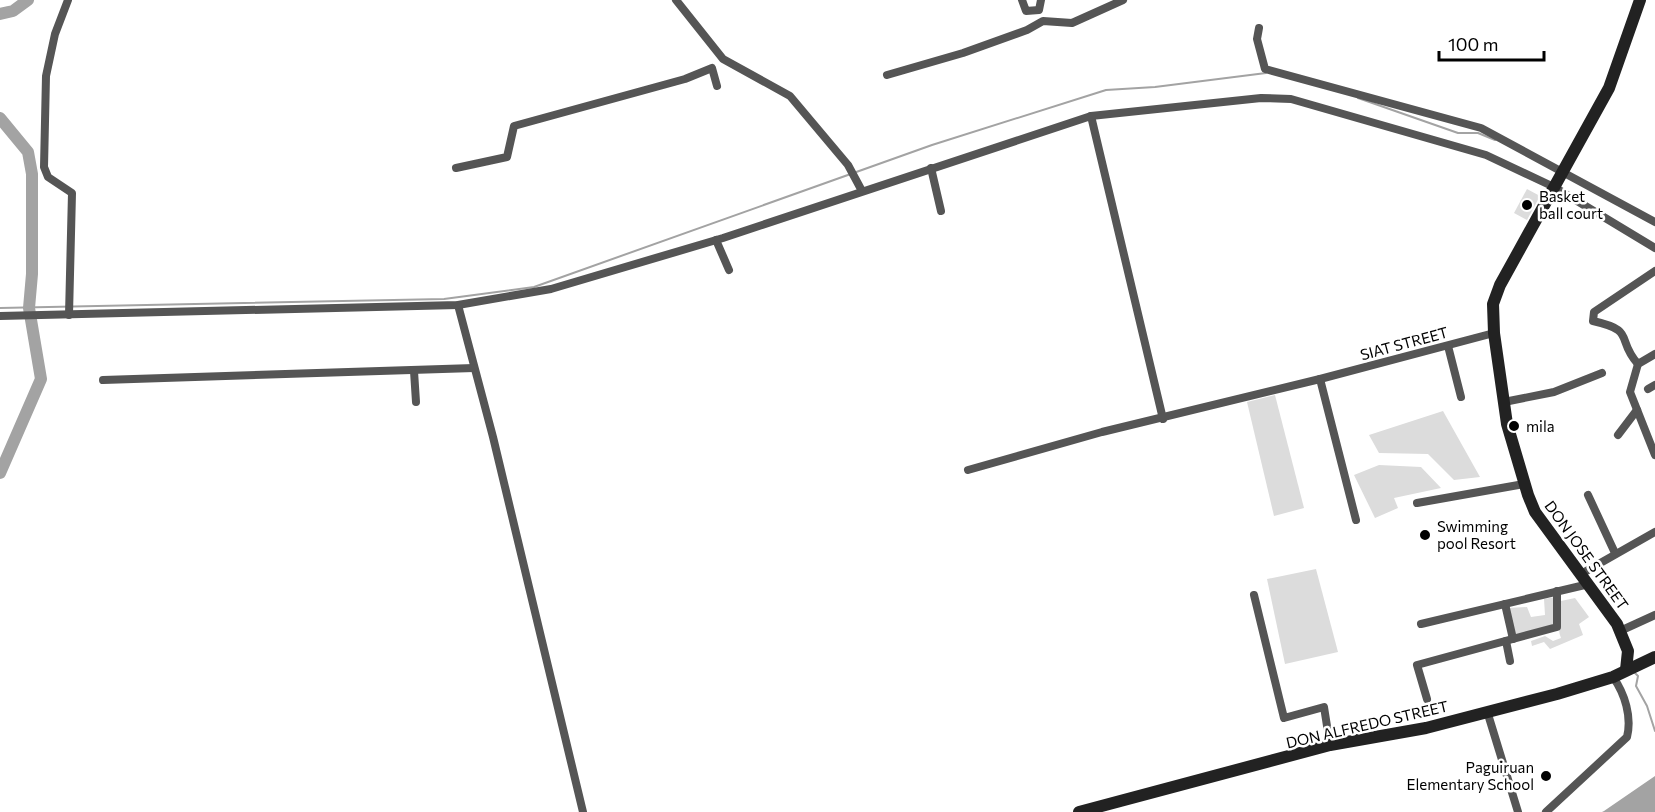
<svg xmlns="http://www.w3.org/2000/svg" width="1655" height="812" font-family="Commissioner,sans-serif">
  <rect width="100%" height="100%" fill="#fff"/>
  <g fill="#dcdcdc">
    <path d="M1527 189 1540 196 1527 220 1514 213Z"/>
    <path d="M1275 395 1304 508 1274 516 1247 402Z"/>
    <path d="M1443 411 1480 477 1454 480 1428 454 1379 453 1369 435Z"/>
    <path d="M1379 465 1421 467 1441 488 1394 498 1398 508 1375 518 1354 475Z"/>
    <path d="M1316 569 1338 652 1285 664 1267 579Z"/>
    <path d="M1555 597 1554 626 1515 635 1508 608 1527 607 1531 617 1545 615 1544 599Z"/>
    <path d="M1575 598 1589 617 1579 624 1583 635 1550 649 1544 642 1532 646 1531 641 1545 636 1553 641 1561 638C1556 627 1562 613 1561 601Z"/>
  </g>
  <path fill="#a3a3a3" d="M1655 776V812H1602L1604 811Z"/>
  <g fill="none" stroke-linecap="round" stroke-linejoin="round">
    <g stroke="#a3a3a3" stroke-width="2">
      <path d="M1358 98 1458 133H1478L1495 140"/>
      <path d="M0 308 444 299 534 287 932 145 1106 90 1155 87 1266 73"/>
      <path d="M1635 673 1638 676 1636 686 1647 706 1655 731"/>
    </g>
    <g stroke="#a3a3a3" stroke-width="12">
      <path d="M0 14 13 11 28 0"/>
      <path d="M0 118 28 152 32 174V274L29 308 41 379 0 473"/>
    </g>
    <g stroke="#555" stroke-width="8">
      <path d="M68 0 55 34 46 76 44 167 48 177 72 193 69 315"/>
      <path d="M676 0 723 59 790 96 848 165 862 191"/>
      <path d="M1022 0 1026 11 1039 10 1041 0"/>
      <path d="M1259 28 1257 39 1265 69 1481 128 1655 222"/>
      <path d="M887 75 963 53 1027 30 1043 21 1072 23 1123 0"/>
      <path d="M1091 116 1163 419"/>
      <path d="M456 168 507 157 514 126 685 79 712 68 717 86"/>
      <path d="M931 168 941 211"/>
      <path d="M716 240 729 270"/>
      <path d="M458 305 493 437 583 812"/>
      <path d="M0 316 458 305 551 289 723 238 1091 116 1261 98 1291 99 1486 155 1554 187 1655 248"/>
      <path d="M1448 346 1461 397"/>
      <path d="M1655 354 1638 364 1630 392 1655 455"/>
      <path d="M1638 364C1615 338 1637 331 1593 321L1594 312 1655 271"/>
      <path d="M414 371 416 402"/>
      <path d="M1320 379 1356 520"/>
      <path d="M103 380 474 368"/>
      <path d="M1648 389 1655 385"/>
      <path d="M1504 402 1554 392 1602 373"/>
      <path d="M1618 435 1637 410"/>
      <path d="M968 470 1102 432 1320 379 1494 333"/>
      <path d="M1588 495 1615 553"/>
      <path d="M1417 503 1524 484"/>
      <path d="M1581 574 1655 532"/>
      <path d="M1254 595 1284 718 1324 707 1330 745"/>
      <path d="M1505 604 1513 639"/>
      <path d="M1421 624 1589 584"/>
      <path d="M1620 631 1655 615"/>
      <path d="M1506 641 1510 661"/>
      <path d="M1427 699 1417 665 1557 627V591"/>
      <path d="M1487 711 1518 812"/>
      <path d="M1546 812 1627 737C1632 717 1625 694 1613 677"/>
    </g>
    <g stroke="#222" stroke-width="12">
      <path d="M1626 670 1628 651 1617 624 1535 512 1528 495 1507 424 1494 333 1493 304 1500 285 1609 88 1640 0"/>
      <path d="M1079 812 1330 745 1426 728 1557 694 1613 677 1655 657"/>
    </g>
  </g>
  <g fill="#000" stroke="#fff" stroke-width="2">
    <circle cx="1527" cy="205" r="6"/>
    <circle cx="1514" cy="426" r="6"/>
    <circle cx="1425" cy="535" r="6"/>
    <circle cx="1546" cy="776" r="6"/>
  </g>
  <g text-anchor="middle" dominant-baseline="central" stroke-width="5" stroke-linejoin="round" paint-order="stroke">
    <g font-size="15" fill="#000" stroke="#fff" text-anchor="start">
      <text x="1539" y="196">Basket<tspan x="1539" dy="17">ball court</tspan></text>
      <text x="1526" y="426">mila</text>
      <text x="1437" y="526">Swimming<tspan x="1437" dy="17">pool Resort</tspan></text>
      <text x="1534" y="767" text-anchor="end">Paguiruan<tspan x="1534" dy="17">Elementary School</tspan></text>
    </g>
    <g font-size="15" fill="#000" stroke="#fff">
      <text transform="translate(1404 343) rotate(-15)">SIAT STREET</text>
      <text transform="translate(1587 555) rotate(54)">DON JOSE STREET</text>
      <text transform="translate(1367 724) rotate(-13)">DON ALFREDO STREET</text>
    </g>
  </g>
  <path d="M1439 51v9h105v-9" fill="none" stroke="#000000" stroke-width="3"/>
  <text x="1448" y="51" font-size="18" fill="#000000" stroke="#ffffff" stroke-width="4.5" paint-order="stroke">100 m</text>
</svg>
